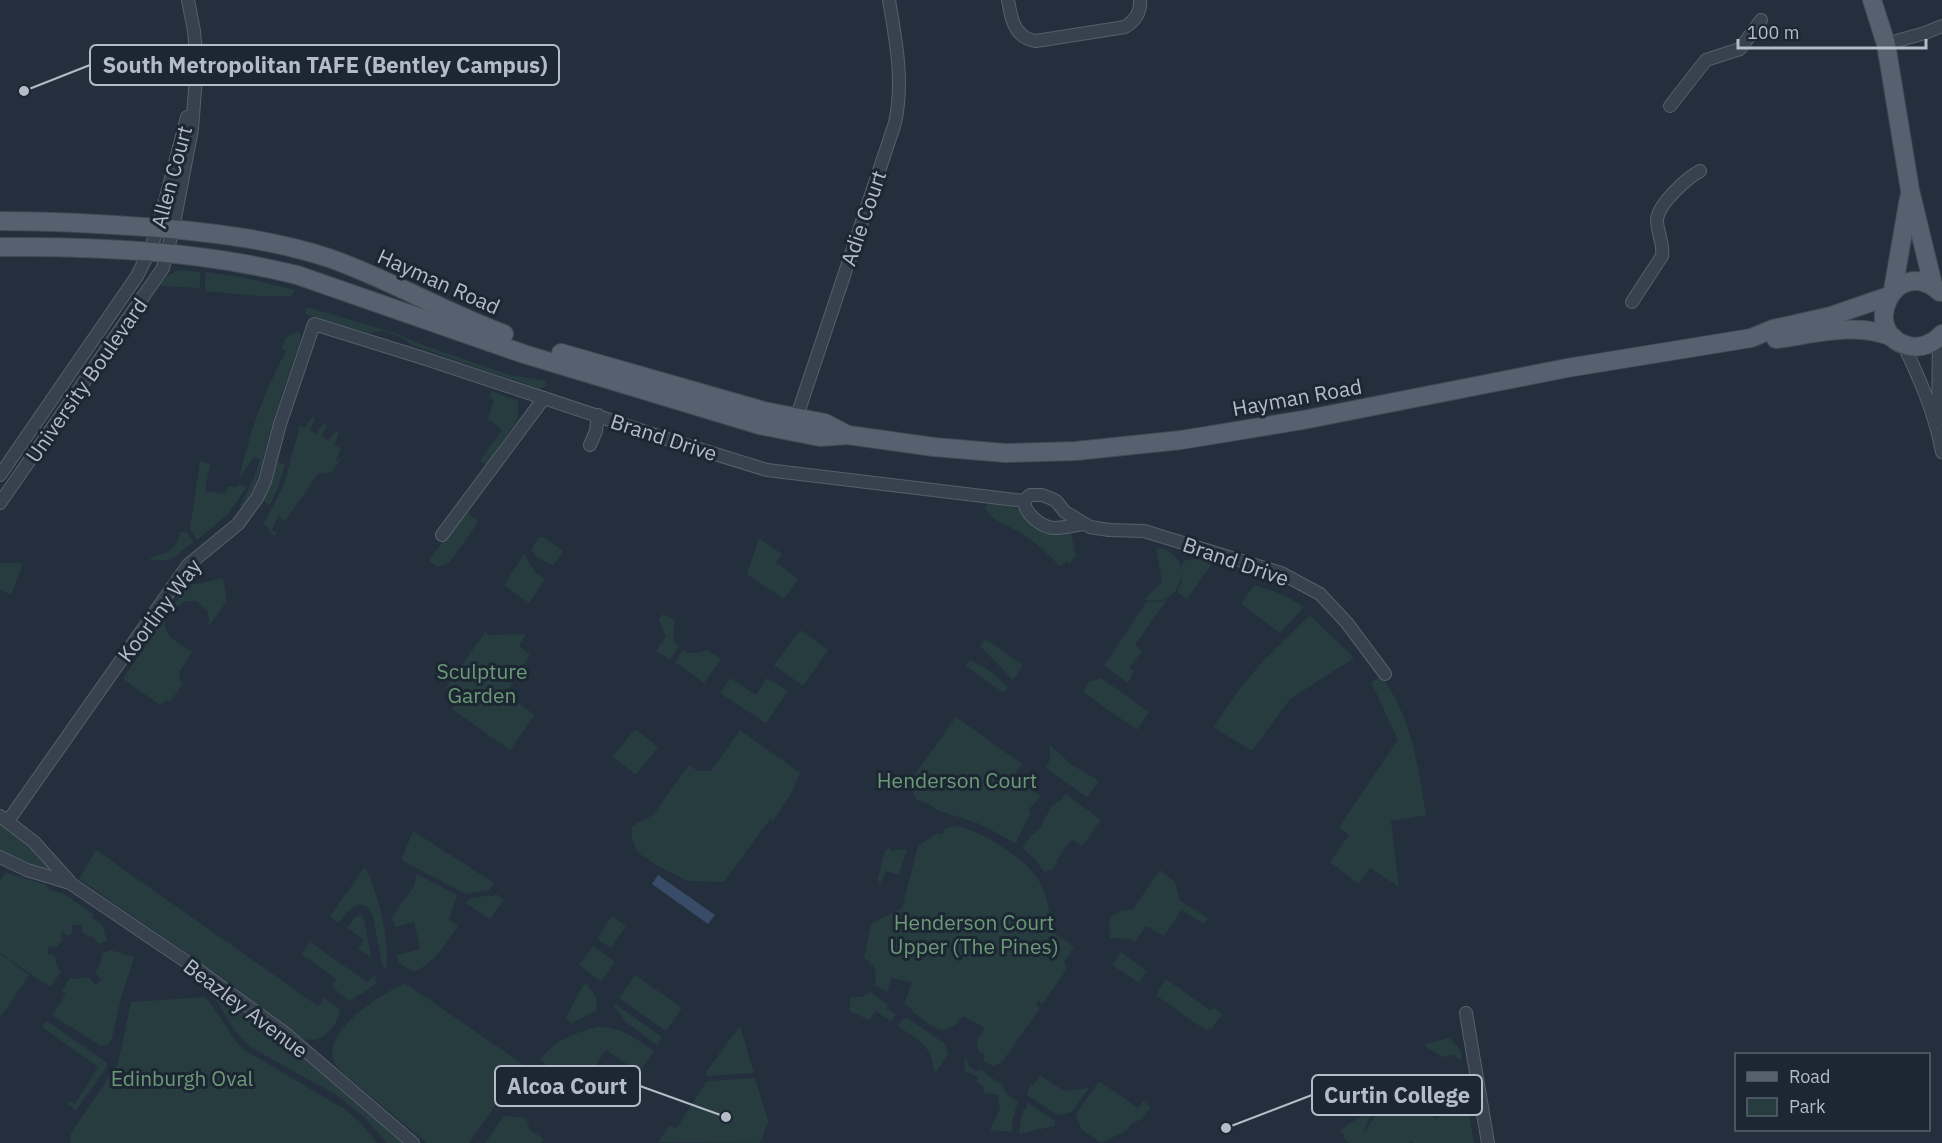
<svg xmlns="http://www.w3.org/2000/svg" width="1942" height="1143" font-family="'IBM Plex Sans',sans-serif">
  <rect width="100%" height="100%" fill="#242f3e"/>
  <g fill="#263c3f">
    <path d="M179 270 200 272V288L162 286 160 284 167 276Z"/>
    <path d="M207 272 246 278 295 290 292 296H257L205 291V274Z"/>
    <path d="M307 307 398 334 420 344 511 375 542 380 545 381 546 386 540 389 414 346 401 337 384 331 368 333 305 314Z"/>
    <path d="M298 331 301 336 299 345C290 371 280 398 272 425 263 455 261 480 243 508L240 506 254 478 260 459 254 457 239 479C249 434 264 392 286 351L281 348 286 338Z"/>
    <path d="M491 391 518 401V419L486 465 480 461 502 430 488 419 494 399 489 398Z"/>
    <path d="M313 416 315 418 310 430 316 434 324 423 327 425 321 436 327 441 336 431 339 434 334 444 341 449 335 461 341 458 332 472 318 474 285 521 278 516 272 530 277 533 274 536 264 523 284 485 300 425 304 428Z"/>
    <path d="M200 461 210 464 205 491 225 494 228 486 236 487 240 484 246 488 227 515 197 540 190 530Z"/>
    <path d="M278 461 279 463 285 464 277 490 270 505 261 499Z"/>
    <path d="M988 503C996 504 1005 504 1012 507 1038 516 1034 539 1067 531L1071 534 1076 556 1069 564 1067 561 1060 567C1047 553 1035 541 1019 532 1006 524 993 522 985 508Z"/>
    <path d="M464 510 477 520V524L449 563 437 567 429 561Z"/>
    <path d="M180 532H186L194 542C172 555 178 564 149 559 164 550 174 558 180 532Z"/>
    <path d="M539 537H543L563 551 553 566 537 557 531 550Z"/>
    <path d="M759 538 782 554 776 562 798 579 784 599 747 574Z"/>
    <path d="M1156 547C1198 553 1184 611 1144 599L1162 582Z"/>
    <path d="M524 554 535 572 545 579 529 603 504 585Z"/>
    <path d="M1197 559 1213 562 1187 599 1177 592 1182 582 1181 565 1186 560Z"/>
    <path d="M0 563H21L22 566 11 595 0 589Z"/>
    <path d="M223 578 227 601 209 626 208 612 197 601H186L171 610 187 586Z"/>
    <path d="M1254 585 1282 594 1304 607 1280 633 1241 604Z"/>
    <path d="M1168 598 1135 645 1142 651 1129 668 1134 671 1128 683 1104 666 1147 601 1160 602Z"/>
    <path d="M663 614 675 621C674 630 670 640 679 646L670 660 656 651 666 636 659 620Z"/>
    <path d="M1310 615 1354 658 1290 699 1252 751 1213 727 1241 687 1263 661Z"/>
    <path d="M165 617C163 637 178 643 192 652L179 672 180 680 183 683 170 702 168 700 160 705 123 679Z"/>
    <path d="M800 630 828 650 803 686 774 665Z"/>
    <path d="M485 632 489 635 526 634 519 646 530 655 506 694 535 715 510 750 452 709 459 698 446 688Z"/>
    <path d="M985 639 1023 665 1013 680 980 646Z"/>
    <path d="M683 650C691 655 700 653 707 650L721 659 704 683 675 662Z"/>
    <path d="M970 660 989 670 1008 687 1004 693 966 666Z"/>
    <path d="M1381 677C1412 716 1418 767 1426 815L1391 821 1399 887 1370 868 1359 884 1330 862 1349 835 1339 827 1398 740 1371 682Z"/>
    <path d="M730 678 756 695 767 678 788 691 766 723 720 693Z"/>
    <path d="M1101 678 1149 712 1137 730 1083 692 1089 682Z"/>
    <path d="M956 717 1022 764 1013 777 1041 796 1028 810 1031 813 1015 843 980 824 937 810 929 804 917 800 908 784Z"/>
    <path d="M635 729 658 747 636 775 613 757Z"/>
    <path d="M740 730 800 773 792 792 773 821 770 819 724 882 688 881 656 865 637 852 632 838V826L653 815 689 765 698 771H711Z"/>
    <path d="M1050 745 1072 765 1099 781 1087 797 1046 768 1050 759Z"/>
    <path d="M1066 794 1101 820 1082 846 1072 839 1056 861 1058 862 1052 870 1044 872 1034 858 1022 848 1032 835 1039 829 1052 806 1060 801Z"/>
    <path d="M0 820 27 840 53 870 51 872 36 868 0 852Z"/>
    <path d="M955 826C972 829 988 837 1002 847 1040 871 1047 887 1052 931L1074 947 1064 962 1067 969 1042 1004 1038 1001 1036 1005 1040 1008 1000 1065 997 1063 994 1067 983 1060 985 1055 978 1051 977 1039 985 1028 963 1016C943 1041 934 1027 913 1012L912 1009 904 1004 912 982 891 978 887 992 874 985C878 974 875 964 864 958L871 924 902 908 918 846 938 833 942 835 943 831 946 828Z"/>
    <path d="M413 831 494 883 489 890 466 894 405 862 402 858Z"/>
    <path d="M890 848 891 851 907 849 899 875 886 871 880 884 878 879 885 850Z"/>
    <path d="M96 850 318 1006 324 998 336 1006 340 1011C337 1028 319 1046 302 1038L224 979 79 879Z"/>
    <path d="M365 867C379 896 388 933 387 966L385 968 382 965 373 915C361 894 348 910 339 923L330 916Z"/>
    <path d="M1160 870 1175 882 1180 901 1208 918 1204 924 1181 910 1164 936 1146 926 1135 942 1130 939 1110 938 1109 918 1120 911 1133 909Z"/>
    <path d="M5 873 45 884 50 890 64 894 93 914 92 918 102 925 107 941 99 944 93 937 82 933V925H72V934L67 936 63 932 60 935 63 939 57 947 49 946 47 954 55 956 56 963 61 972 50 987 0 953V881Z"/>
    <path d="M417 874 457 895 449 919 458 926C445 945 435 962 414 972L398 962 397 955 420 949 414 922 395 927 392 917 414 886Z"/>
    <path d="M496 894 504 900 490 919 466 903 469 899 490 895 493 897Z"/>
    <path d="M360 915 364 919 371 957 358 949 364 940 347 928 354 918Z"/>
    <path d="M612 916 626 926 611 948 597 939Z"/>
    <path d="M310 942 367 982 375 975 376 984 350 1001 332 987 336 979 301 954Z"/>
    <path d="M593 946 615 962 601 981 579 965Z"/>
    <path d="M110 950 134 957 121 998 112 1038 108 1044 101 1046 52 1015 66 994 62 991 70 978 77 979 88 977 95 985 101 980 95 972 101 962 102 953Z"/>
    <path d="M1121 952 1146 971 1139 983 1112 965Z"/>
    <path d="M0 954 29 975 1 1016 0 1015Z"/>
    <path d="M635 975 682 1008 666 1031 619 998Z"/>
    <path d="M196 979H199L287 1044 402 1143H387L365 1118 338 1096 252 1048 235 1031 216 1000Z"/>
    <path d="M1166 979 1211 1011 1214 1008 1223 1014 1210 1030 1209 1027 1207 1031 1157 996 1159 993 1157 992Z"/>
    <path d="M405 983 524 1065 469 1143H427L343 1073C339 1069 334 1064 333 1058 326 1027 383 994 405 983Z"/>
    <path d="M586 983 596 997 597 1010 571 1024 566 1018 582 987Z"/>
    <path d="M870 992 888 1005 886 1008 896 1014 891 1021 876 1011 869 1020 849 1011 851 997H861Z"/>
    <path d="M205 997C220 1013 227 1033 243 1049L346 1110 360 1122 377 1143H70L71 1133 118 1064 131 1002Z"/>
    <path d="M615 1004 662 1037 657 1045 626 1022 614 1006Z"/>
    <path d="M908 1018 945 1044 948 1055 936 1072 933 1069C934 1046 914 1038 898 1026L903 1019Z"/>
    <path d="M47 1021 107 1063V1067L76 1110 67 1104 69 1101 75 1104 98 1067 42 1027Z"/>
    <path d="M740 1026 754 1073 707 1076 706 1072Z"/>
    <path d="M597 1027C620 1026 635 1038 654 1051L639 1072 606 1050 580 1088 540 1060C554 1041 573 1033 597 1027Z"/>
    <path d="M1449 1038 1461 1050 1462 1061 1453 1055 1442 1057 1425 1046V1044Z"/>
    <path d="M964 1058 968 1062 969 1066 975 1071 981 1070 1003 1086 1005 1092 1018 1102 1012 1120V1132L990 1130 1000 1108 998 1095 984 1093V1087L976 1081 978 1077 965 1071Z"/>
    <path d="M1040 1075 1064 1091 1089 1088 1072 1112 1057 1115 1027 1095 1030 1084 1033 1086Z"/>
    <path d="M755 1078 769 1124H767C763 1131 765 1135 759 1143L658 1142 670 1125 676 1129 707 1081Z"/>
    <path d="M1099 1081 1138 1108 1143 1101 1151 1107 1142 1119 1131 1124 1126 1131 1101 1143 1081 1129 1076 1114Z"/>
    <path d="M1463 1081 1474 1143H1413L1410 1141 1409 1143H1350L1343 1138 1345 1132 1342 1133 1341 1131C1352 1118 1369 1117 1379 1104L1368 1120 1363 1134 1393 1090 1437 1119Z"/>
    <path d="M1028 1103 1055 1121 1054 1126 1019 1134 1022 1115Z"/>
    <path d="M504 1116 526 1118 530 1130 544 1139 541 1143H485Z"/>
  </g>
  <path fill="#394c67" d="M658 875 715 915 708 924 652 884Z"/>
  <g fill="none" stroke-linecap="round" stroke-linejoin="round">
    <g stroke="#565f6c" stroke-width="14">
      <g id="minor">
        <path d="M1008 0C1011 18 1014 38 1036 41L1125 27C1135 21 1141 12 1140 0"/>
        <path d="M1886 44 1925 33 1942 26"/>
        <path d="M1670 106 1706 60 1740 49 1761 20"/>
        <path d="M1632 302 1662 256C1664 244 1657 232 1657 220 1658 204 1687 178 1700 171"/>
        <path d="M1903 344C1920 379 1935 414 1942 452"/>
        <path d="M1938 419 1939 337"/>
        <path d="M794 425 895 123C904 81 896 42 889 0"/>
        <path d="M590 445 596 431 598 415"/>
        <path d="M0 475 137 276 149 252 158 228 187 117"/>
        <path d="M1024 501 1030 495H1042L1050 498 1056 501 1065 512 1090 527 1109 530 1144 531 1281 573 1320 594 1347 623 1385 674"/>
        <path d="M1024 501C1025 514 1042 528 1055 528 1064 528 1075 525 1084 524"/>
        <path d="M0 503 163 268 173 229 192 129 197 64 194 31 188 0"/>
        <path d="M442 535 544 398"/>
        <path d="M0 816 34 842 70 882"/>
        <path d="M8 821 188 565 238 524 257 498 265 481 280 424 314 324 423 358 673 441 767 470 1024 501"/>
        <path d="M0 857 27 870 70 883 197 969 286 1034 413 1143"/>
        <path d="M1466 1013 1488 1143"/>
      </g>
    </g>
    <g stroke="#414a57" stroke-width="20">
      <g id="primary">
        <path d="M1872 0 1886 44 1910 190 1933 285"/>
        <path d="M0 221C53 221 106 224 159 228 217 233 274 240 329 258 389 279 444 312 504 334"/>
        <path d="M0 247C99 246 201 251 297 275L524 354 759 425 820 437 848 435 934 447 1005 453 1076 451 1181 440 1303 420 1567 368 1751 338 1773 329 1831 316 1889 296"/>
        <path d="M1893 290 1909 198"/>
        <path d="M1940 292C1895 252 1857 334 1909 346 1921 349 1934 343 1942 334"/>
        <path d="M1776 339C1815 334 1858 321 1894 338"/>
        <path d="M561 353 764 411 825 423 848 435"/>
      </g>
    </g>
    <use href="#minor" stroke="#38414e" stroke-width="12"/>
    <use href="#primary" stroke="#56606e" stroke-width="18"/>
  </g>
  <g text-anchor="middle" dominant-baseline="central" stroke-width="6" stroke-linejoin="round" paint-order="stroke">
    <g font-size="21" fill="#b4bcc9" stroke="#1d2633">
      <text transform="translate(171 177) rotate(-75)">Allen Court</text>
      <text transform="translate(863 218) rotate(-71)">Adie Court</text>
      <text transform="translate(439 281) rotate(24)">Hayman Road</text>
      <text transform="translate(86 380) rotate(-55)">University Boulevard</text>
      <text transform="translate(1297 397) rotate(-10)">Hayman Road</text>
      <text transform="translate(664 437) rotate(18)">Brand Drive</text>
      <text transform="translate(1236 561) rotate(19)">Brand Drive</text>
      <text transform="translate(159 610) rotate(-53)">Koorliny Way</text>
      <text transform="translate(246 1008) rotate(37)">Beazley Avenue</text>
    </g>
    <g font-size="21" fill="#6b9a76" stroke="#1d2633">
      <text x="482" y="671">Sculpture<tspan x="482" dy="24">Garden</tspan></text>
      <text x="957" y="780">Henderson Court</text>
      <text x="974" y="922">Henderson Court<tspan x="974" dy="24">Upper (The Pines)</tspan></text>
      <text x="182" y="1078">Edinburgh Oval</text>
    </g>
  </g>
  <path fill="none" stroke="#b4bcc9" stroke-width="2" d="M24 91L90 65M726 1117L640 1086M1226 1128L1312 1095"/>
  <g fill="#b4bcc9" stroke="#1d2633" stroke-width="2">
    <circle cx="24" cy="91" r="6"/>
    <circle cx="726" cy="1117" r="6"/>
    <circle cx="1226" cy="1128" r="6"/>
  </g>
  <g fill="#1d2633" stroke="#b4bcc9" stroke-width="2">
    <rect x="90" y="45" width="469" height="40" rx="6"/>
    <rect x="495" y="1066" width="145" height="40" rx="6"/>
    <rect x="1312" y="1075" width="170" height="40" rx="6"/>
  </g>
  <g font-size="22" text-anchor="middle" font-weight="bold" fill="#b4bcc9">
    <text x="325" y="73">South Metropolitan TAFE (Bentley Campus)</text>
    <text x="567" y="1094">Alcoa Court</text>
    <text x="1397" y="1103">Curtin College</text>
  </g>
  <rect x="1735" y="1053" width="195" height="78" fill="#1d2633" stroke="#59626f" stroke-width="1.5"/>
  <rect x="1747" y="1072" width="30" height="9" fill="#56606e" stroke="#59626f" stroke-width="1.5"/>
  <text x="1789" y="1083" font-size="18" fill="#b4bcc9">Road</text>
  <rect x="1747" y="1098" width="30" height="18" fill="#263c3f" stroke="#59626f" stroke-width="1.5"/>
  <text x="1789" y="1113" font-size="18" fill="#b4bcc9">Park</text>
  <path d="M1738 39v9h188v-9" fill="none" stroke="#b4bcc9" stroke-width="3"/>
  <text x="1747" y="39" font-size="18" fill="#b4bcc9" stroke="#1d2633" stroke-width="4.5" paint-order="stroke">100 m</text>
</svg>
